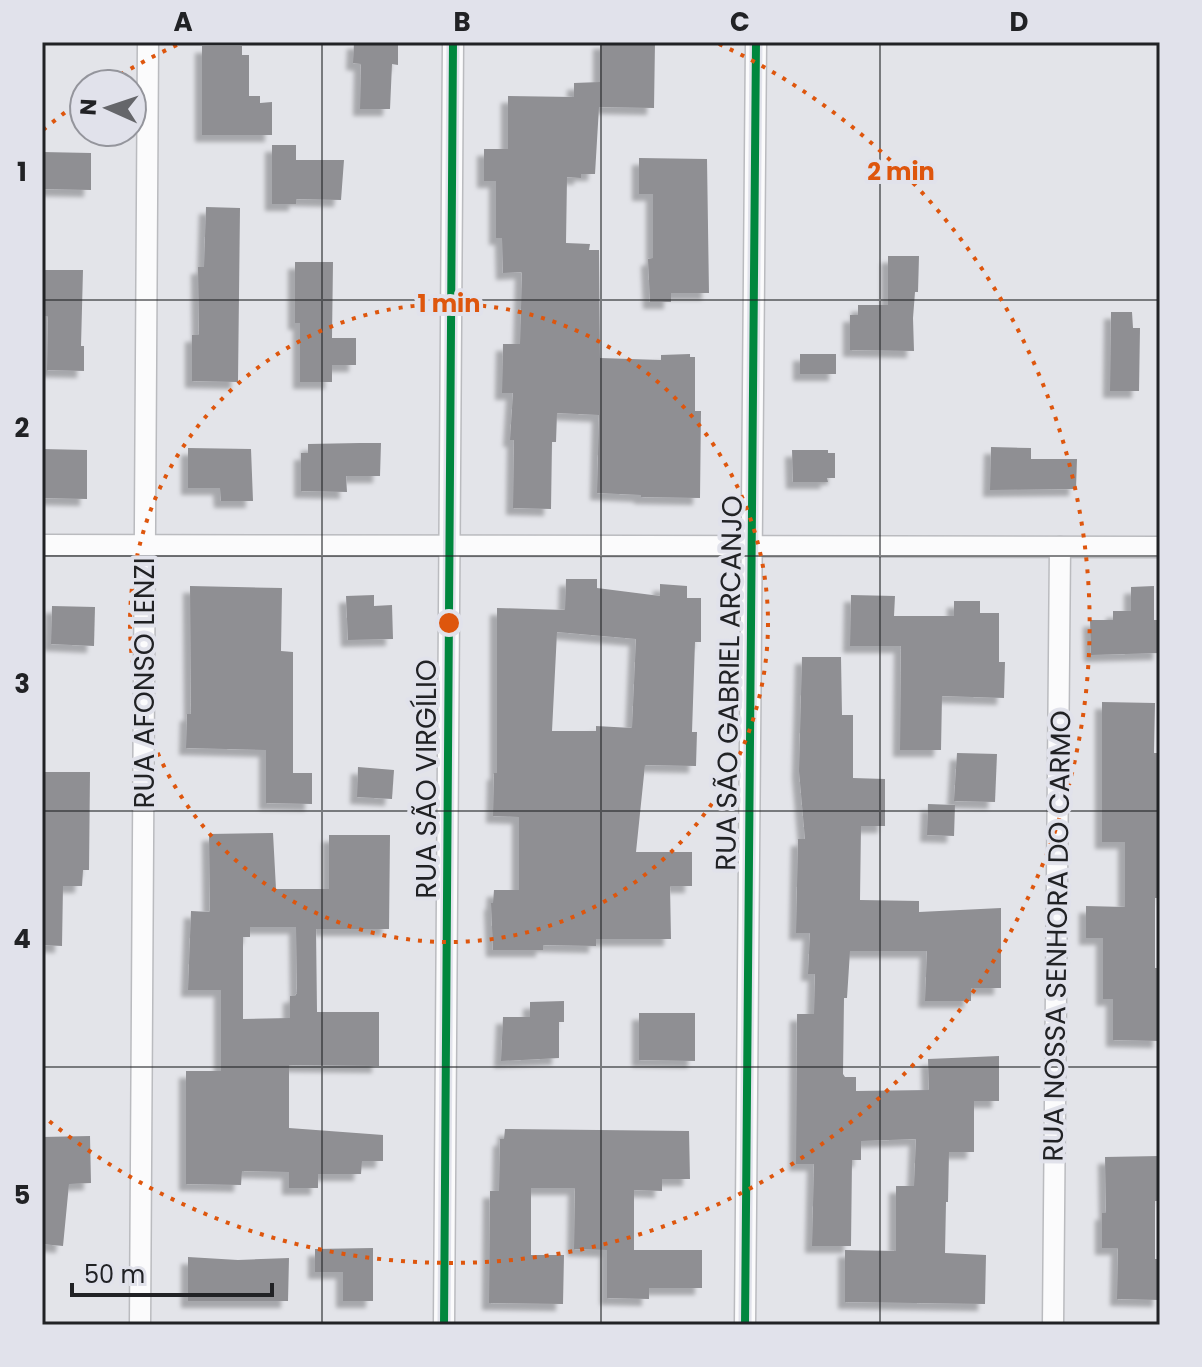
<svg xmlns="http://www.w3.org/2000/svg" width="1202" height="1367" font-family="Poppins,sans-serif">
  <defs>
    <filter id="shadow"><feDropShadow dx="-7" dy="7" stdDeviation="2" flood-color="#0004"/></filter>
  </defs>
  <rect width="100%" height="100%" fill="#e3e4e9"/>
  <g fill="#8f8f93" fill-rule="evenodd" filter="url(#shadow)">
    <path d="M354 42H398V65L392 64 390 109H360L361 64 353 63Z"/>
    <path d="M600 42H655L654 108 599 107 595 174H581V178L567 177 566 243 590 244 589 250H599L600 358 661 360V355L690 354V357H695V411H701L700 498 641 497V495L597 493 599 415 557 413 556 442H552L551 509 513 508 514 440H510L513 393H502L503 344H520L522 272 503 273 502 238H496V181H484V149H508V96L574 97V83L600 82Z"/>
    <path d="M202 46H242V55H249V96H260V103L272 102V135H202Z"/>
    <path d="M272 145H296V160H344L341 200 296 199V204H272Z"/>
    <path d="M42 152 91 153V190L42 189Z"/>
    <path d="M639 158 707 159 709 293H671V302H650L648 259 653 258V194H639Z"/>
    <path d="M206 207 240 208 238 382 192 381V335H199L198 267H204Z"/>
    <path d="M888 256H919L918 292H915L913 318 914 351 850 350V315H858V305H888Z"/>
    <path d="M295 262H333L332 338H356V365H332V382H300V323H295Z"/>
    <path d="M42 270H83L81 346H84V371L47 370 48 316H42Z"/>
    <path d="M1111 312H1132L1133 328H1140L1139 391H1110Z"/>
    <rect x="800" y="354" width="36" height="20"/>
    <path d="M360 443H381L380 476H346L347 492 301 491V453H308V444Z"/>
    <path d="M991 447 1031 448V459H1077L1076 489 990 490Z"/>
    <path d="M188 448 251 449 253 501H221L220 488H188Z"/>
    <path d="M42 449 87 450V499L42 498Z"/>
    <path d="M792 450H828V453H835V478H827L828 482H793Z"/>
    <path d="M566 579H597V588L660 596V584L687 586V598H701V642H695L692 732H697L696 766 645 765 636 852H692V886H670L671 939H596V946L543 945V950H493L491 903H493L494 890H519V817L493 816 494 773H497V608L565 610ZM557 632 636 639 632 728 596 726V731H552Z"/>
    <path d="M190 586 282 588 281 651 293 652V773H312V804L266 803V750L186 748 187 714H191Z"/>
    <path d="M1154 586V620H1160V653L1091 655 1090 620H1113V611H1131V587Z"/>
    <path d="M374 595V606L392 605 393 639 348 640 346 596Z"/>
    <path d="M851 595 895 596 894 616H954V601H980V613H999V662H1005L1004 698 942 696 941 750H900L901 646H850Z"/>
    <path d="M52 606 95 607 94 646 51 644Z"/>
    <path d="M802 657H841L842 715H853V778L885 779V826H861L860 900 919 901V912L1001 908V988H971V1001H925L927 951H850L847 998H844L843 1074 845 1077H856V1091L929 1090 928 1059 999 1056V1101H974V1152H949L948 1202H946L945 1253 986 1255 985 1304 845 1302V1250L896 1251V1186H914L916 1139 861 1141V1160H852L851 1246H812L814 1164H796L797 1014H814L815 974H808L810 933H796L798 839H805L799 771Z"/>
    <path d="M1102 702 1155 703 1154 753H1160V898H1155V968H1159L1160 1041 1113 1040V999H1103V938H1086V906L1125 907V842H1102Z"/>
    <path d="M957 753 997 754 995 802 954 801Z"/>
    <path d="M358 767 394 770 392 799 357 797Z"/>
    <path d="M42 772H90L89 870H83L82 886H63L62 946 42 945Z"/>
    <path d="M928 804 955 805 954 836 927 835Z"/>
    <path d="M273 833 276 889H329V835H390L389 929H316L317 1012H379V1066L289 1065V1128L383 1135V1161H362L361 1174H318V1188H289V1172L242 1171 241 1185 186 1184V1071H221V990H188L191 911 210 912 209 834ZM250 927H296L297 993 295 996H290V1018L243 1019V937H250Z"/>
    <path d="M564 1001V1022H559V1058L501 1061 503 1017H530V1002Z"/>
    <path d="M639 1013H695V1061L639 1060Z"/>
    <path d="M505 1129 689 1131 690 1179H662V1191L634 1190V1250H702V1288H649V1299L607 1298V1250L574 1249 575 1188H531V1255H564L563 1304 489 1303 490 1191H499L500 1139H504Z"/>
    <path d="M90 1136 91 1183 69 1184 63 1246 42 1244V1137Z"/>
    <path d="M1160 1156V1201H1155V1259H1160V1300L1117 1299 1118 1248H1102V1213H1106L1105 1157Z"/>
    <path d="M373 1248V1301H343V1272H315V1249Z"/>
    <path d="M188 1257 238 1260 289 1258 288 1301H188Z"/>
  </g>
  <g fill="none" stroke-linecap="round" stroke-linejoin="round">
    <g stroke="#babbbf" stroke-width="23">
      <g id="street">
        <path d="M42 545 1160 547"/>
        <path d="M140 1325 148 42"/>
        <path d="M444 1325 453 42"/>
        <path d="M745 1325 756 42"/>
        <path d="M1053 1325 1060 547"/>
      </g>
    </g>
    <use href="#street" stroke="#fbfbfc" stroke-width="20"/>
    <g stroke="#e1e2eb" stroke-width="13">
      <g id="cycleway">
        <path d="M444 1325 453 42"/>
        <path d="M745 1325 756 42"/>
      </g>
    </g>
    <use href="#cycleway" stroke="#00873e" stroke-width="8"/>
  </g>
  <path fill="none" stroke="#212225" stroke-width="2" stroke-opacity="0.55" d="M322 42V1325M601 42V1325M880 42V1325M42 300H1160M42 556H1160M42 811H1160M42 1067H1160"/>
  <g fill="none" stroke="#de560d" stroke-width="4" stroke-dasharray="4 8">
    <circle cx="449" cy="623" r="319"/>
    <path d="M43 130A639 639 0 0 1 82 100M110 81A639 639 0 0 1 179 44M719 44A639 639 0 1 1 43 1116"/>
  </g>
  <g text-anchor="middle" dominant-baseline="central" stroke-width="8" stroke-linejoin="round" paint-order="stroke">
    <g font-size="28" fill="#212225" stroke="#e1e2eb">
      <text transform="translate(144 683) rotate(-90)">RUA AFONSO LENZI</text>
      <text transform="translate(729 683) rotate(-89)">RUA SÃO GABRIEL ARCANJO</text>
      <text transform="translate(426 779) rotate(-90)">RUA SÃO VIRGÍLIO</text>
      <text transform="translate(1057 936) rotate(-89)">RUA NOSSA SENHORA DO CARMO</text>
    </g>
  </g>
  <circle cx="449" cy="623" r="12" fill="#de560d" stroke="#e1e2eb" stroke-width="4"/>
  <g font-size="24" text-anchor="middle" font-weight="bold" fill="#de560d" stroke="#e1e2eb" stroke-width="8" stroke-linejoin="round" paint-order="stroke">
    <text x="901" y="180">2 min</text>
    <text x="449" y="312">1 min</text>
  </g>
  <rect width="1202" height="1367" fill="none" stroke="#e1e2eb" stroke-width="88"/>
  <g transform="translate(108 108) rotate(273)"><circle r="38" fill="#e1e2eb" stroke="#94959c" stroke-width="2"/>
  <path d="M0-6L14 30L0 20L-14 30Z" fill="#65666a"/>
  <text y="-12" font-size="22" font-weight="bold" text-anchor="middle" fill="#212225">N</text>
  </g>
  <path d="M72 1283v12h200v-12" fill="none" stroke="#212225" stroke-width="4"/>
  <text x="84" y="1283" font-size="24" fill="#212225" stroke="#e1e2eb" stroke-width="6" paint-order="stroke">50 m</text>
  <rect x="44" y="44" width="1114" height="1279" fill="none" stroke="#212225" stroke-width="3"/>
  <g font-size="26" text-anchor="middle" font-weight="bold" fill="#212225">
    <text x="183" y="31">A</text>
    <text x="462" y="31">B</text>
    <text x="740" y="31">C</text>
    <text x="1019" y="31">D</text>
    <text x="22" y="181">1</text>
    <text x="22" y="437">2</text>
    <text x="22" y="693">3</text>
    <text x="22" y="948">4</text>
    <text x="22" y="1204">5</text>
  </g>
</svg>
